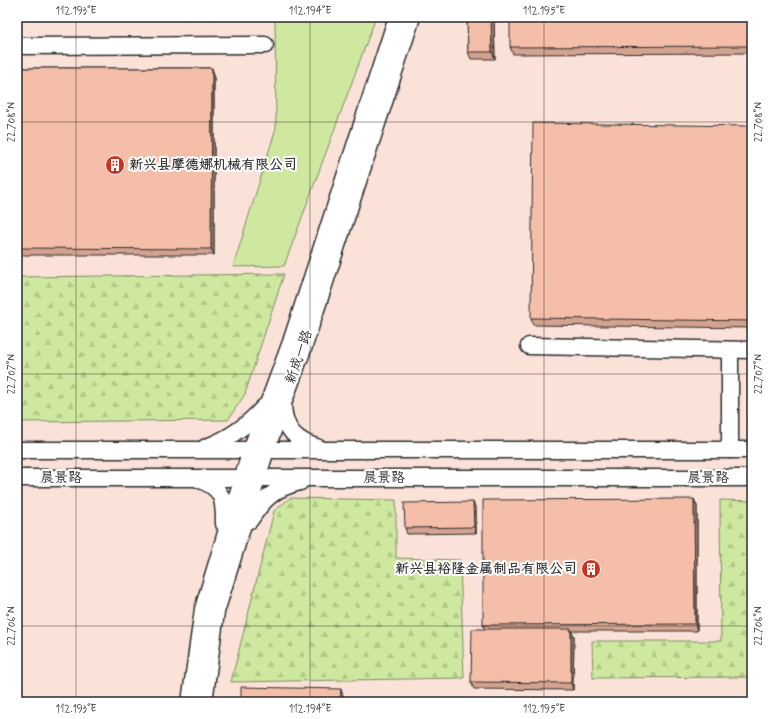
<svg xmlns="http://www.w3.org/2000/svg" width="769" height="719" font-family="Mynerve,'LXGW WenKai TC',sans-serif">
  <defs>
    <pattern id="forest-firs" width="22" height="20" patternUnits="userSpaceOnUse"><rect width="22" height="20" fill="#cee99f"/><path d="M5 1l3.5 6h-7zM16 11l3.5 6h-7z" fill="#b1c889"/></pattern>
  </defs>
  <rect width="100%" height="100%" fill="#fdf2ee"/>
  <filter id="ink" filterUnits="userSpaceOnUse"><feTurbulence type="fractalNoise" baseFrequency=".025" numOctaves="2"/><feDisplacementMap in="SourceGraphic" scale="8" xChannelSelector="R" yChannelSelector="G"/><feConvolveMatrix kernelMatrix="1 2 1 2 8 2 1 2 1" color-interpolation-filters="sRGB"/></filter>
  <g filter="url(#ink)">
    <rect fill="#fbe2d9" x="17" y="17" width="735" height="685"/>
    <g fill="#cee99f" stroke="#7c8a65">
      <path d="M376 17 284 266 233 267 276 128 275 18Z"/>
      <rect x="748" y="363" width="4" height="75"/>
    </g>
    <g fill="url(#forest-firs)" stroke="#7c8a65">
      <path d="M284 274 245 394 228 420 17 422V277Z"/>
      <path d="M290 498 396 500V558L460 560 464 678 231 682 274 511Z"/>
      <path d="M720 500 752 501V677L593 678 592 641H721Z"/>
    </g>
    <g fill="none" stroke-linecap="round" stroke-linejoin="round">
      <g stroke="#2b2b2b" stroke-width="19">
        <g id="minor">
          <path d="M17 46 265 45"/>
          <path d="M529 346 752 350"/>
          <path d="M730 350V450"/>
          <path d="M283 405C284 430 296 441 319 448"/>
          <path d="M206 447C229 439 248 425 264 407"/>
          <path d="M17 450H752"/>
          <path d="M17 478H752"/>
          <path d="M198 479C224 489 224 499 224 524"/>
          <path d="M250 520C264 498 275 488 300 482"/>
          <path d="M190 702 203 609 251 450 291 342 397 17"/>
          <path d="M204 702 216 612 266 450 304 346 412 17"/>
        </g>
      </g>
      <use href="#minor" stroke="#fff" stroke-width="16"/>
    </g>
    <g fill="#d3a390" stroke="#2b2b2b">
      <rect x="17" y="17" width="229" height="2"/>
      <path d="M467 17H493L494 19 495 59H471L468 52Z"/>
      <path d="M752 17V53L513 54 510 47Z"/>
      <path d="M17 68H212L214 75V255H17Z"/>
      <path d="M752 126V328L533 325 531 318Z"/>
      <path d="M694 499 697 506V631H572L574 636 573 690 474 689 471 682 485 629 483 625Z"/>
      <path d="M476 509V533L407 534 405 528Z"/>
    </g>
    <g fill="#ac8576" stroke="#2b2b2b">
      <path d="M491 17H493L494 19 495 59 492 52Z"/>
      <path d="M212 68 214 75V255L211 249Z"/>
      <path d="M694 499 697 506V631L695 624Z"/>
      <path d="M473 502 476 509V533L474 527Z"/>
      <path d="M571 629 574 636 573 690 571 683Z"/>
      <path d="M341 689 343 696V702H340Z"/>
    </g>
    <g fill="#f5bea8" stroke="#2b2b2b">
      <path d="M467 17H491L492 52H468Z"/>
      <path d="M510 17H752V46L510 47Z"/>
      <path d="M17 68H212L211 249 17 248Z"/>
      <path d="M533 123 752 126V321L531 318Z"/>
      <path d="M694 499 695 624 483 625V500Z"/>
      <path d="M473 502 474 527 405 528 404 503Z"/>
      <path d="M472 629H571V683L471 682Z"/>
      <path d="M241 687 341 689 340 702H241Z"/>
    </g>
  </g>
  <path fill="none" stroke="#2b2b2b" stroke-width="1" stroke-opacity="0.45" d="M76 17V702M310 17V702M544 17V702M17 122H752M17 374H752M17 626H752"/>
  <defs>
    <g id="building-disc" transform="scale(1)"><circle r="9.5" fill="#c8321e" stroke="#fff"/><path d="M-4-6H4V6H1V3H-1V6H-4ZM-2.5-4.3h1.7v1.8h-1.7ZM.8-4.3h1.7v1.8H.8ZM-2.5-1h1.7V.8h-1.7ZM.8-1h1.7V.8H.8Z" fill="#fff"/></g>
  </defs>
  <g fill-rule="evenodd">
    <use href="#building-disc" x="115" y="165"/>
    <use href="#building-disc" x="591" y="569"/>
  </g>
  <g text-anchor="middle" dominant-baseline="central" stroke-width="4" stroke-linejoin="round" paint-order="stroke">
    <g font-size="14" font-weight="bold" fill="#2b2b2b" stroke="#fff" text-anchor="start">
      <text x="129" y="165">新兴县摩德娜机械有限公司</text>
      <text x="577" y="569" text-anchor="end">新兴县裕隆金属制品有限公司</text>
    </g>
    <g font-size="14" fill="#2b2b2b" stroke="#fff">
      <text transform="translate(299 357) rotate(-71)">新成一路</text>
      <text x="61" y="478">晨景路</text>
      <text x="384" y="478">晨景路</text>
      <text x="708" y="478">晨景路</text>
    </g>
  </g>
  <rect width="769" height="719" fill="none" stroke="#fff" stroke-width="44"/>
  <rect x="22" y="22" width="725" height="675" fill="none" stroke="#2b2b2b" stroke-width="1.5"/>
  <g font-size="10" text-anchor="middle" fill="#2b2b2b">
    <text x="76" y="14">112.193°E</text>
    <text x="310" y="14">112.194°E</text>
    <text x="544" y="14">112.195°E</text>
    <text transform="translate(11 122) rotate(-90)" y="4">22.708°N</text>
    <text transform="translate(758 122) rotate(-90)" y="4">22.708°N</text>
    <text transform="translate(11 374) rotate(-90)" y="4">22.707°N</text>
    <text transform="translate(758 374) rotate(-90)" y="4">22.707°N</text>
    <text transform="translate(11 626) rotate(-90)" y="4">22.706°N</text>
    <text transform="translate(758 626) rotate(-90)" y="4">22.706°N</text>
    <text x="76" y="712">112.193°E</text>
    <text x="310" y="712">112.194°E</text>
    <text x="544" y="712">112.195°E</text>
  </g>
</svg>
